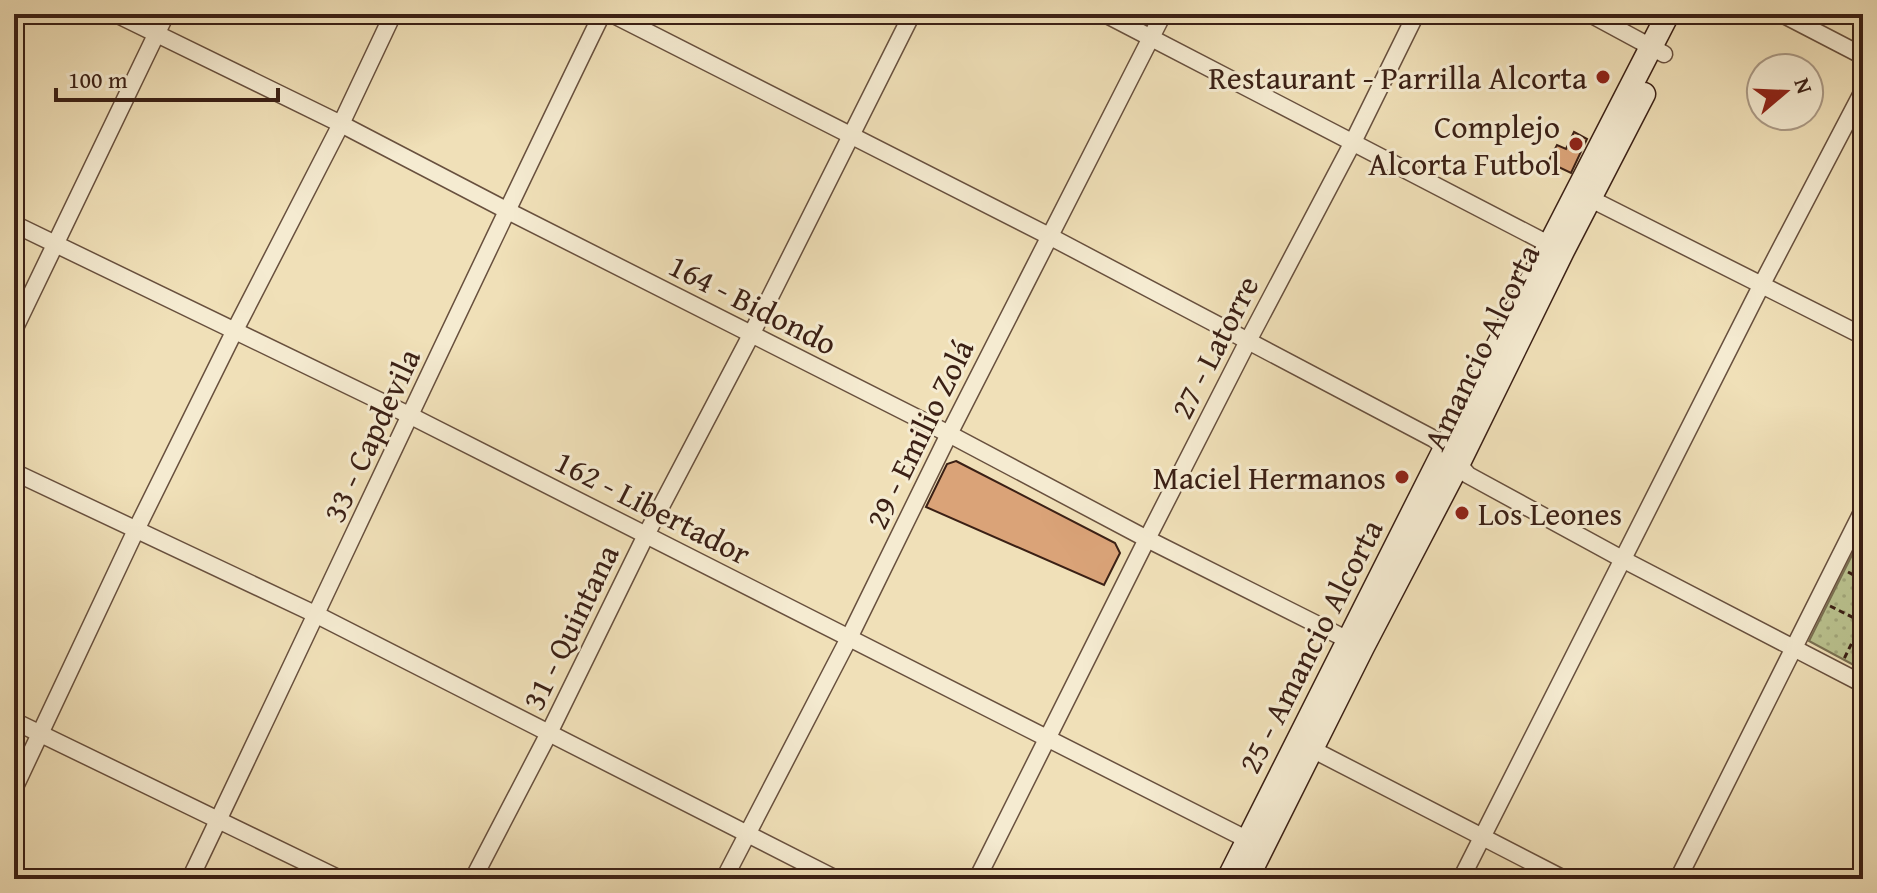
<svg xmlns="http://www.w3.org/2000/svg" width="1877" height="893" font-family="'Gentium Book Plus',serif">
  <defs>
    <pattern id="grass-dots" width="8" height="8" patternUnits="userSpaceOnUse" patternTransform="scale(2)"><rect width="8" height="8" fill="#bac28f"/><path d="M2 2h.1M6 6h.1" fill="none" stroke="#a1a67a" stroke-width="1.8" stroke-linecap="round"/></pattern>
  </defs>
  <rect width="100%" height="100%" fill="#f0e0b8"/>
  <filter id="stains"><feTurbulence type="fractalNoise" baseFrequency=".0025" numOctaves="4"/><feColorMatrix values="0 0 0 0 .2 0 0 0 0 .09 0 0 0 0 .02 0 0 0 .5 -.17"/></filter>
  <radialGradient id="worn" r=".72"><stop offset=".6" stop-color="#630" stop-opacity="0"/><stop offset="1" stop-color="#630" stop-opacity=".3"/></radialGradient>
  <path fill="url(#grass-dots)" stroke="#7a7152" stroke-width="2" d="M1863 533V670L1809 641Z"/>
  <g fill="#daa378" stroke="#3b2015" stroke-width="2">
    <path d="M1574 132 1587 139 1571 173 1548 162 1557 145 1566 149Z"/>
    <path d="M956 461 1115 543 1120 553 1104 585 926 507 947 464Z"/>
  </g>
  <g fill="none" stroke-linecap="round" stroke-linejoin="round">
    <g stroke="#68503e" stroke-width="19">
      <g id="street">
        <path d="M116 14 341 124 506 210 949 434 1147 539 1358 645"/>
        <path d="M612 14 1049 236 1434 439 1445 448 1468 475 1624 560 1863 684"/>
        <path d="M1105 14 1558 249"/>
        <path d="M1590 14 1664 54"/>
        <path d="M1782 14 1863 56"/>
        <path d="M1581 194 1863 336"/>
        <path d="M14 224 411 416 1258 845"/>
        <path d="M14 330 166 14"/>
        <path d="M14 472 317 615 836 879"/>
        <path d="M14 721 340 879"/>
        <path d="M1302 744 1564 879"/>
        <path d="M14 789 136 530 235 330 341 124 393 14"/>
        <path d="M190 879C328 591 462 301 602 14"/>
        <path d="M473 879 549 733 646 535 751 335 912 14"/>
        <path d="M724 879 849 638 949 434 1163 14"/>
        <path d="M977 879 1147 539 1248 341 1353 142 1416 14"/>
        <path d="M1461 879 1762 284 1863 91"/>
        <path d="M1678 879 1863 510"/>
      </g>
    </g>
    <g stroke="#3b2015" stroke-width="25">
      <g id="secondary">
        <path d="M1228 879 1445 448 1668 14"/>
        <path d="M1247 879 1363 647 1458 465 1563 251 1644 94"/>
      </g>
    </g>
    <g stroke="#3b2015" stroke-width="3" stroke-dasharray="6 4" stroke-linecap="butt">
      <path d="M1848 572 1863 580"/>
      <path d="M1830 606 1862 622 1844 659"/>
    </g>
    <use href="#street" stroke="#f5ebd1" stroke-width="16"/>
    <use href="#secondary" stroke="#f5ebd1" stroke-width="22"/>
  </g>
  <g fill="#8f2418" stroke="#f5ebd1" stroke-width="3">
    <circle cx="1603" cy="77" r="8"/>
    <circle cx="1576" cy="144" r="8"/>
    <circle cx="1402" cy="477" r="8"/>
    <circle cx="1462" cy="513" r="8"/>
  </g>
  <g text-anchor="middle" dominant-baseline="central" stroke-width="6" stroke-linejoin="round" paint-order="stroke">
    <g font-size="32" fill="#3b2015" stroke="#f5ebd1" text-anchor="end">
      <text x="1587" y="77">Restaurant - Parrilla Alcorta</text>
      <text x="1560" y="126">Complejo<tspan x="1560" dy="37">Alcorta Futbol</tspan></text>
      <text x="1386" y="477">Maciel Hermanos</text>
      <text x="1478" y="513" text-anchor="start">Los Leones</text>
    </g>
    <g font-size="32" fill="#3b2015" stroke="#f5ebd1">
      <text transform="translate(753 304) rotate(27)">164 - Bidondo</text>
      <text transform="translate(1214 347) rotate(-63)">27 - Latorre</text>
      <text transform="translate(1481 347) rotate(-64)">Amancio Alcorta</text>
      <text transform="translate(919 434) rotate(-64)">29 - Emilio Zolá</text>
      <text transform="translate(371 435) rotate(-65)">33 - Capdevila</text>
      <text transform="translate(653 507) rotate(27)">162 - Libertador</text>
      <text transform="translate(570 627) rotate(-64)">31 - Quintana</text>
      <text transform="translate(1310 646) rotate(-63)">25 - Amancio Alcorta</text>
    </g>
  </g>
  <rect width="1877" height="893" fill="none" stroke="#f0e0b8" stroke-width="48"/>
  <rect x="16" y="16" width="1845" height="861" fill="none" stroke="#3b2015" stroke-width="4"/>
  <rect x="24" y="24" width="1829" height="845" fill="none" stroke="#3b2015" stroke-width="2"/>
  <g transform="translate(1785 92) rotate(71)"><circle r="38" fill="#f5ebd1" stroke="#ab9a86" stroke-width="2"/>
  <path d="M0-6L14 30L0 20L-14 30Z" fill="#8f2418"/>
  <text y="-12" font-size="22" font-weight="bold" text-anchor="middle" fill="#3b2015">N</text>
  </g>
  <path d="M56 88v12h222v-12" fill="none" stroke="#3b2015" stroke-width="4"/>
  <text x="68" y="88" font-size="24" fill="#3b2015" stroke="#f5ebd1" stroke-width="6" paint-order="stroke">100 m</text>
  <rect width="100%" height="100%" filter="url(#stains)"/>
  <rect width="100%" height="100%" fill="url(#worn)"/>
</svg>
